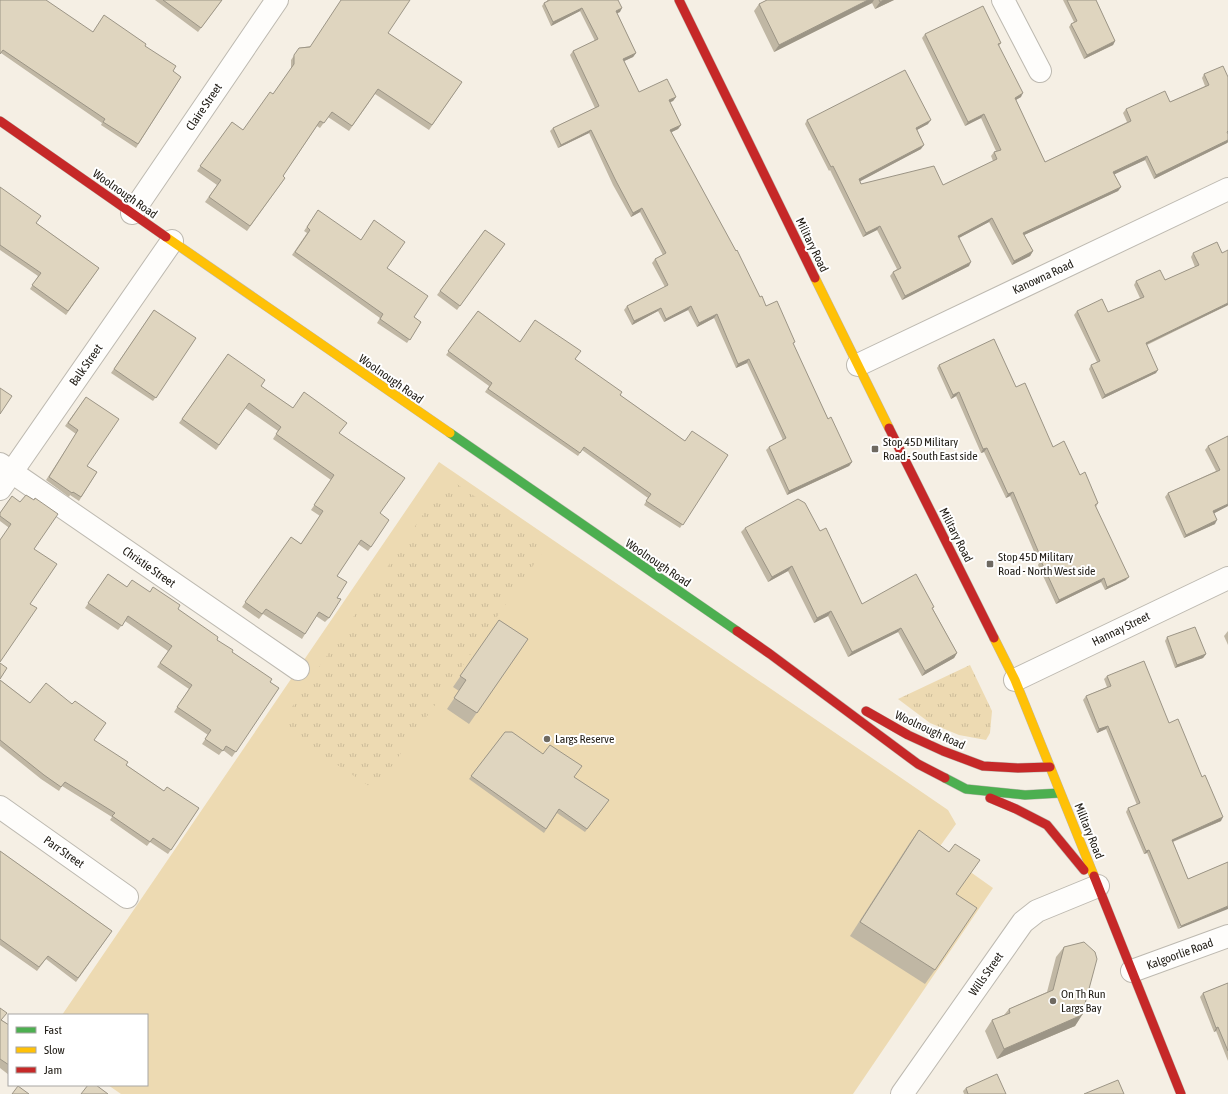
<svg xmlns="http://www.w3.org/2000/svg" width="1228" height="1094" font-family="'Asap Condensed',sans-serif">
  <defs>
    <pattern id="park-tufts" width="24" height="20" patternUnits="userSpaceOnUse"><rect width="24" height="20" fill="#eddab2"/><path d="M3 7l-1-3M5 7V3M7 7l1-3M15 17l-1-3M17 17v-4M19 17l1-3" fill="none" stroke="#cbbb98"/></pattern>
  </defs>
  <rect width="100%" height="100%" fill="#f5efe4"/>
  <path fill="#eddab2" d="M439 462 948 810 956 824 938 849 993 888 853 1094H121L108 1085H147V1015H62Z"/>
  <g fill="url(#park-tufts)">
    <path d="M448 478 547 546 375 790 279 726Z"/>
    <path d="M970 665 992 711 990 733 986 740 959 735 930 723 898 699Z"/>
  </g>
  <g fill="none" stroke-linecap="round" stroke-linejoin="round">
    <g stroke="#bdb9b0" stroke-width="24">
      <g id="street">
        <path d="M1003 0 1040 71"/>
        <path d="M132 213 277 0"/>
        <path d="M858 365 1228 189"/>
        <path d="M0 464 298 669"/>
        <path d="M0 489 172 241"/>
        <path d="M1015 680 1228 578"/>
        <path d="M0 807 127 897"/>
        <path d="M1132 971 1228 936"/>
        <path d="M902 1094 1023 922 1037 911 1098 886"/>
      </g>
    </g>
    <g stroke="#bdb9b0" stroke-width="10">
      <g id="fast">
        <path d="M450 433 737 631"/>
        <path d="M945 778 966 789 1025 795 1060 793"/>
      </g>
    </g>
    <g stroke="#bdb9b0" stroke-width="10">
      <g id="slow">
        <path d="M166 237 450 433"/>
        <path d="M815 278 889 428"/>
        <path d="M994 638 1015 680 1094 876"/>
      </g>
    </g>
    <g stroke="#bdb9b0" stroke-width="10">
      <g id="jam">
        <path d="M679 0 815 278"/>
        <path d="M0 121 166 237"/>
        <path d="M889 428 994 638"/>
        <path d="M737 631 770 654 918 764 945 778"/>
        <path d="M866 711 908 735 943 751 983 766 1018 768 1050 767"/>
        <path d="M990 798 1016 809 1047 825 1084 870"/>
        <path d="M1094 876 1181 1094"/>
      </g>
    </g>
    <use href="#street" stroke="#fefdfb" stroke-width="22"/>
    <use href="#fast" stroke="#4caf50" stroke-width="9"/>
    <use href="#slow" stroke="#ffc107" stroke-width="9"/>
    <use href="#jam" stroke="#c62828" stroke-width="9"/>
  </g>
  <g fill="#c0b7a4">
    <path d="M0 0 92 32 145 46 173 71 181 77 136 148 101 125 102 123 1 53Z"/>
    <path d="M155 0H222L198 32Z"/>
    <path d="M547 0H618L620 12 617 13 636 53 633 57 624 61 639 92 676 97 673 101 670 102 681 125 678 129 671 132 760 297 793 344 828 419 852 462 849 466 787 495 766 450 769 447 783 440 747 363 736 368 714 318 697 327 688 310 664 322 658 311 632 325 624 310 627 306 665 287 652 263 655 259 663 255 640 212 631 217 613 185 589 133 558 148 550 131 553 128 595 108 570 55 573 51 595 41 580 11 551 26 542 6 544 3 547 1Z"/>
    <path d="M767 0H894L875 9 872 3 774 52 754 11 759 4Z"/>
    <path d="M1063 0H1096L1115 41 1113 45 1084 59 1069 27 1071 24 1074 22Z"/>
    <path d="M388 33 462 82 429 130 375 94 349 131 328 117 320 128 317 126 283 176 285 178 247 231 205 202 217 185 197 171 232 122 243 130 273 94 291 69V60L299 48Z"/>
    <path d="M925 34 1001 43 999 46 1021 97 1016 100 1045 162 1127 122 1123 113 1126 109 1170 102 1205 86 1202 78 1204 74 1228 77V142L1227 143 1154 179 1145 160 1114 174 1121 187 1118 191 1024 235 1033 251 1030 256 1012 265 989 222 959 238 969 266 902 300 890 276 893 272 897 269 877 230 863 237 830 170 829 171 805 124 807 120 928 124 917 130 921 149 860 181 861 184 943 185 993 161 991 156 994 152 996 151 981 118 965 126 922 38Z"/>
    <path d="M0 187 36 223 99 268 66 315 30 289 38 276 0 250Z"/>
    <path d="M318 210 387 268 414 317 421 322 407 343 377 323 380 318 292 255 307 233 304 231Z"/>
    <path d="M485 230 505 244 457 310 437 295Z"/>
    <path d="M1193 253 1228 305 1147 345 1156 373 1102 399 1089 369 1091 365 1097 362 1074 315 1077 311 1108 312 1140 298 1134 285 1136 281 1165 280 1195 267 1191 257Z"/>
    <path d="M154 310 196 338 153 401 111 373Z"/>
    <path d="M478 311 520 342 575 359 620 395 685 441 728 455 680 528 644 505 648 498 582 450 578 456 485 392 489 386 446 355Z"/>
    <path d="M228 354 261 386 293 408 339 433 380 513 371 547 368 551 358 544 337 576V598L329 618 325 622 316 616 302 639 263 614 259 619 242 607 291 537 301 544 320 516 311 510 331 480 273 439 278 431 245 408 216 450 179 423Z"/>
    <path d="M939 365 1016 387 1053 447 1080 475 1098 503 1096 507 1126 580 1105 590 1101 582 1056 604 1038 565 1039 563 1010 496 1006 498 984 452 981 453 956 396 951 399 937 368Z"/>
    <path d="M86 397 87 466 97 472 79 501 70 495 69 497 46 480 76 434 65 426Z"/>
    <path d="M1228 436V506L1214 513 1215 524 1184 538 1165 497 1168 493 1216 471 1205 450 1208 446Z"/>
    <path d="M12 496 34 549 30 604 8 527 0 521V513Z"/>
    <path d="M745 528 820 531 862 604 933 609 957 653 954 658 922 676 898 632 848 657 828 616 814 623 788 571 768 582 741 532Z"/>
    <path d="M108 574 127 587 150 592 178 609 270 682 279 688 232 757 223 750 219 755 202 744 208 735 174 712 189 689 157 667 168 651 125 621 118 630 85 608Z"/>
    <path d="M499 620 528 639 469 724 447 709 459 691 453 687Z"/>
    <path d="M1228 631V645L1224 636Z"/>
    <path d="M1167 637 1206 654 1203 658 1175 668 1165 641Z"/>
    <path d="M1107 676 1169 723 1202 777 1221 821 1173 842 1188 879 1228 862 1178 929 1147 853 1144 854 1126 812 1128 808 1137 805 1106 729 1097 733 1083 700 1086 696 1107 687 1104 679Z"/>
    <path d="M0 680 30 703 94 740 126 765 164 791 199 808 168 854 150 842 147 846 110 820 112 817 62 786 59 791 41 779 0 746Z"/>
    <path d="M505 732 609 800 585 832 557 813 544 833 469 779Z"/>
    <path d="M919 830 956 894 935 970 925 984 850 936 909 844Z"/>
    <path d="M0 851 112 931 76 982 46 959 37 971 0 945Z"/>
    <path d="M1064 947 1082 1015 1075 1026 997 1059 985 1031 992 1020 1004 1015 1009 1009 1047 992 1056 957Z"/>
    <path d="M1228 983V1061L1216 1031 1214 1032 1200 997 1203 993Z"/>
    <path d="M0 1008 2 1020 9 1025V1075L0 1068Z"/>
    <path d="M966 1088 1006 1094H964L963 1091Z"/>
  </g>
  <g fill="#9c9586">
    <path d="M868 0H874L872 3 774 52 779 45Z"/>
    <path d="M884 0H894L875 9 880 2Z"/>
    <path d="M582 8 580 11 551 26 553 22Z"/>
    <path d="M622 8 620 12 613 15 616 11Z"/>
    <path d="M1115 41 1113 45 1084 59 1087 55Z"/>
    <path d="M636 53 633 57 620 63 623 59Z"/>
    <path d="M1023 93 1021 97 1012 102 1015 98Z"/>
    <path d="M676 97 673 101 666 104 669 100Z"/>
    <path d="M984 114 981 118 965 126 968 122Z"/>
    <path d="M931 120 928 124 913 132 916 128Z"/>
    <path d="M681 125 678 129 668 134 670 130Z"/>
    <path d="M591 130 589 133 558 148 561 145Z"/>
    <path d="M1228 140V142L1227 143 1154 179 1156 175Z"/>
    <path d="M924 145 921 149 857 183 859 179Z"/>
    <path d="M1147 156 1145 160 1111 176 1113 172Z"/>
    <path d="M1121 187 1118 191 1020 237 1023 233Z"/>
    <path d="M642 208 640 212 631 217 633 213Z"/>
    <path d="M992 218 989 222 955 240 958 236Z"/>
    <path d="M880 226 877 230 863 237 866 233Z"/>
    <path d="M1033 251 1030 256 1012 265 1014 261Z"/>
    <path d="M971 262 969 266 902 300 905 296Z"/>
    <path d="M1228 303V305L1143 346 1146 343Z"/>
    <path d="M691 306 688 310 664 322 666 319Z"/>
    <path d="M661 308 658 311 632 325 634 321Z"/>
    <path d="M717 314 714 318 697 327 699 323Z"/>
    <path d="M749 359 747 363 736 368 738 364Z"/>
    <path d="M1158 370 1156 373 1102 399 1105 395Z"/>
    <path d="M959 392 956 396 951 399 953 395Z"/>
    <path d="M987 448 984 452 981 453 983 449Z"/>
    <path d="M852 462 849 466 787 495 789 491Z"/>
    <path d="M1013 492 1010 496 1006 498 1008 494Z"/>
    <path d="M1228 504V506L1211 515 1213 511Z"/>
    <path d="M1217 520 1215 524 1184 538 1186 535Z"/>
    <path d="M792 566 788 571 768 582 772 577Z"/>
    <path d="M1129 577 1126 580 1105 590 1107 587Z"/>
    <path d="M1104 578 1101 582 1056 604 1059 600Z"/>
    <path d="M831 611 828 616 814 623 817 618Z"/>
    <path d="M901 628 898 632 848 657 852 652Z"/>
    <path d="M957 653 954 658 922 676 925 671Z"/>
    <path d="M1206 654 1203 658 1175 668 1177 665Z"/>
    <path d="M1108 726 1106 729 1097 733 1099 729Z"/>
    <path d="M1223 817 1221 821 1169 843 1172 840Z"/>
    <path d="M1149 850 1147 853 1144 854 1146 851Z"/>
    <path d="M1228 906V909L1178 929 1181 926Z"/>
    <path d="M1082 1015 1075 1026 997 1059 1004 1049Z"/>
    <path d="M1218 1027 1216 1031 1214 1032 1216 1028Z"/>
  </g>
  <g fill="#dfd5bf" stroke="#9c9586">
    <path d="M0 0H46L93 32 104 15 146 44 145 46 176 66 173 71 181 77 138 144 103 122 105 119 3 50 0 54Z"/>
    <path d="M163 0H222L201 28Z"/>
    <path d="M341 0H410L388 33 462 82 432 125 378 89 352 126 332 112 324 123 320 121 283 176 285 178 250 226 209 197 221 180 200 166 232 122 243 130 270 92 273 94 294 64V55L299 48 310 47Z"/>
    <path d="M550 0H618L622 8 616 11 636 53 623 59 639 92 667 79 676 97 669 100 681 125 670 130 736 251 737 250 760 297 762 296 766 306 777 301 795 342 793 343 828 419 831 417 852 462 789 491 769 447 786 438 749 359 738 364 717 314 699 323 691 306 666 319 661 308 634 321 627 306 668 285 655 259 666 253 642 208 633 213 616 181 591 130 561 145 553 128 599 106 573 51 598 39 582 8 553 22 544 3Z"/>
    <path d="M767 0H868L779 45 759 4Z"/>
    <path d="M879 0H884L880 2Z"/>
    <path d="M1067 0H1096L1115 41 1087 55 1071 24 1077 21Z"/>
    <path d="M983 6 1001 43 998 44 1023 93 1015 98 1045 162 1131 121 1126 109 1165 91 1170 102 1209 85 1204 74 1223 66 1228 77V131L1227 132 1228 134V140L1156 175 1147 156 1113 172 1121 187 1023 233 1033 251 1014 261 992 218 958 236 971 262 905 296 893 272 901 268 880 226 866 233 833 166 831 167 807 120 905 70 931 120 916 128 924 145 859 179 861 184 934 166 943 185 997 159 994 152 1001 150 984 114 968 122 925 34Z"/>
    <path d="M0 187 41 216 36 223 99 268 68 311 32 285 41 273 0 245Z"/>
    <path d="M318 210 361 240 374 220 405 242 387 268 428 296 414 317 421 322 410 340 380 319 383 314 295 252 310 230 307 227Z"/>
    <path d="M485 230 505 244 460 306 440 291Z"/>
    <path d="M1217 242 1222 253 1228 250V303L1146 343 1158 370 1105 395 1091 365 1100 361 1077 311 1102 299 1108 312 1144 297 1136 281 1160 270 1165 280 1199 265 1193 253Z"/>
    <path d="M154 310 196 338 156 398 114 369Z"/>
    <path d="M478 311 520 342 535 320 581 351 575 359 622 392 620 395 685 441 692 431 728 455 683 525 646 501 651 494 584 447 580 453 488 389 492 383 448 351Z"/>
    <path d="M994 339 1016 387 1025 383 1053 447 1064 441 1080 475 1085 472 1098 503 1095 505 1129 577 1107 587 1104 578 1059 600 1041 561 1042 560 1013 492 1008 494 987 448 983 449 959 392 953 395 939 365Z"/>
    <path d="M228 354 265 380 261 386 293 408 304 392 347 423 339 433 405 478 380 513 389 520 371 547 361 540 337 576 347 582 337 598 341 599 329 618 319 612 305 634 266 609 262 614 245 602 291 537 301 544 323 511 314 505 334 475 276 434 281 427 249 403 219 445 182 419Z"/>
    <path d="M0 388 12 396 0 414Z"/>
    <path d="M86 397 119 419 87 466 97 472 81 497 73 492 72 493 49 477 78 430 68 423Z"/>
    <path d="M1228 436V504L1213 511 1217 520 1186 535 1168 493 1220 470 1208 446Z"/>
    <path d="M26 495 34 500 35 498 58 514 34 549 57 564 30 604 37 608 0 662V540L11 524 0 516V513L12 496 20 502Z"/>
    <path d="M798 499 805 503 820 531 826 528 862 604 916 574 934 607 932 608 957 653 925 671 901 628 852 652 831 611 817 618 792 566 772 577 745 528Z"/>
    <path d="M108 574 127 587 132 580 150 592 153 587 180 605 178 609 218 637 217 640 233 650 232 652 272 679 270 682 279 688 236 752 226 746 223 751 205 739 211 730 177 707 192 685 160 663 172 646 128 616 122 626 88 603Z"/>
    <path d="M499 620 528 639 477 713 454 698 466 680 460 676Z"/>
    <path d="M1195 627 1206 654 1177 665 1167 637Z"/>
    <path d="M1144 661 1169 723 1178 719 1202 777 1205 775 1223 817 1172 840 1188 879 1228 862V906L1181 926 1149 850 1146 851 1128 808 1140 803 1108 726 1099 729 1086 696 1111 686 1107 676Z"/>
    <path d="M0 663 7 668 0 679Z"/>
    <path d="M0 680 30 703 46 683 72 704 75 701 106 723 94 740 128 762 126 765 164 791 167 787 199 808 171 850 153 838 150 842 112 816 115 813 65 782 61 787 44 775 0 740Z"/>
    <path d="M505 732H512L543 754 550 745 582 766 574 777 609 800 587 829 559 809 546 829 471 776Z"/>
    <path d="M919 830 949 852 955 844 980 860 956 894 977 908 935 970 860 922Z"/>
    <path d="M0 851 112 931 78 978 48 956 39 967 0 939Z"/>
    <path d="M1084 942 1095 952 1097 959 1082 1015 1004 1049 992 1020 1010 1013 1009 1009 1053 990 1064 947Z"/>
    <path d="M1228 983V1051L1218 1027 1216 1028 1203 993Z"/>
    <path d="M0 1008 7 1013 1 1020 9 1025V1065L0 1059Z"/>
    <path d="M997 1074 1006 1094H968L966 1088Z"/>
    <path d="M1118 1080 1124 1094H1084Z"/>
    <path d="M88 1085H96L108 1094H81Z"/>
    <path d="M18 1086 29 1094H12Z"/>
  </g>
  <g fill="#6e6961" stroke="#fff" stroke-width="1.5">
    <rect x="871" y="445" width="8" height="8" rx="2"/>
    <rect x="986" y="560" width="8" height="8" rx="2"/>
    <circle cx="547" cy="739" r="4"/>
    <circle cx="1053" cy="1001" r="4"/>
  </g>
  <g text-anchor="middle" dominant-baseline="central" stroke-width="4" stroke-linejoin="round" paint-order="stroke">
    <g font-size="12" fill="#25211a" stroke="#fff">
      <text transform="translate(204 107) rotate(-56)">Claire Street</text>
      <text transform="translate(125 194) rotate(35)">Woolnough Road</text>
      <text transform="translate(812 245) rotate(64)">Military Road</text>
      <text transform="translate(1043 277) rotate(-25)">Kanowna Road</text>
      <text transform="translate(86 365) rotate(-55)">Balk Street</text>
      <text transform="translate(391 379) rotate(35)">Woolnough Road</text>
      <text transform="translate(956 535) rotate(63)">Military Road</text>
      <text transform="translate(658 563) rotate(34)">Woolnough Road</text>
      <text transform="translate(149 567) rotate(35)">Christie Street</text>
      <text transform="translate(1121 629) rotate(-26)">Hannay Street</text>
      <text transform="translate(930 730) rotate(25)">Woolnough Road</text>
      <text transform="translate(1089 831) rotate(68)">Military Road</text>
      <text transform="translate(64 852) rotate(35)">Parr Street</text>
      <text transform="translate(1180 954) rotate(-20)">Kalgoorlie Road</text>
      <text transform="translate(986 974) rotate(-55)">Wills Street</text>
    </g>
    <g font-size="12" fill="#25211a" stroke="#fff" text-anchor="start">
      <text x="883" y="442">Stop 45D Military<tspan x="883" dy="14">Road - South East side</tspan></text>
      <text x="998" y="557">Stop 45D Military<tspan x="998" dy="14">Road - North West side</tspan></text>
      <text x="555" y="739">Largs Reserve</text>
      <text x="1061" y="994">On Th Run<tspan x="1061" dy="14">Largs Bay</tspan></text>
    </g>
  </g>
  <rect x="8" y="1014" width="140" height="72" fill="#ffffff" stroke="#a8a6a3"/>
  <rect x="16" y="1027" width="20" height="6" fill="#4caf50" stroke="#a8a6a3"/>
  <text x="44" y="1034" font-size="12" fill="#25211a">Fast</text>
  <rect x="16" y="1047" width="20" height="6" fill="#ffc107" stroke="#a8a6a3"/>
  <text x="44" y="1054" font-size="12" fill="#25211a">Slow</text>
  <rect x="16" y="1067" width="20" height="6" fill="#c62828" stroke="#a8a6a3"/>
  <text x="44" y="1074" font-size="12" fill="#25211a">Jam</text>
</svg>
